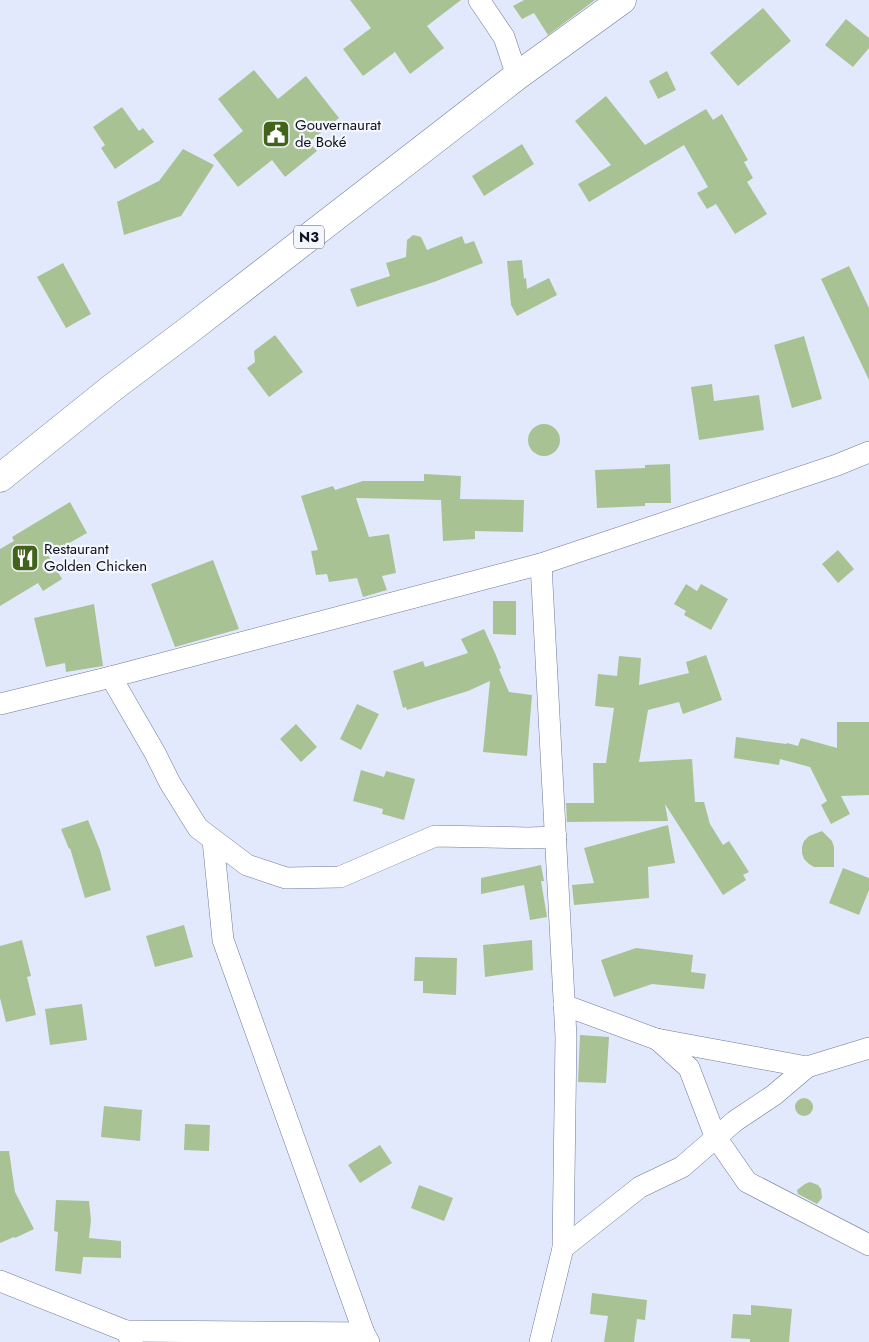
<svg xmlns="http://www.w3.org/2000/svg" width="869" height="1342" font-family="Jost,sans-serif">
  <rect width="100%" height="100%" fill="#e2e9fd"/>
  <g fill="#a9c293">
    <path d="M350 0H461L427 26 444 48 410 74 395 52 363 76 343 49 371 28Z"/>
    <path d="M524 0H595L548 35 534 13 522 19 513 6Z"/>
    <path d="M763 8 791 41 738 86 710 53Z"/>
    <path d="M846 19 869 38V48L853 67 825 45Z"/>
    <path d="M254 70 278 99 306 76 339 118 309 142 317 151 285 177 272 160 238 187 213 155 243 131 218 99Z"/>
    <path d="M667 71 676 90 658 99 649 81Z"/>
    <path d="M606 96 645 145 706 109 713 120 722 114 748 160 744 162 753 178 747 182 767 214 735 234 716 204 707 209 697 193 708 187 684 145 589 202 578 184 611 165 575 121Z"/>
    <path d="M122 107 139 131 143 128 154 142 115 169 101 148 105 145 93 127Z"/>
    <path d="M522 144 534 164 484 196 472 176Z"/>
    <path d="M183 149 214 165 181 216 124 235 117 202 159 181Z"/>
    <path d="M413 235 421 237 427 250 462 236 465 244 474 241 483 263 434 282 357 307 350 289 390 276 386 263 406 257 407 240Z"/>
    <path d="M522 260 524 279 526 278 527 289 549 278 557 295 517 316 511 305 507 261Z"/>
    <path d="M63 263 91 314 66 328 37 277Z"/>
    <path d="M849 266 869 308V380L821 279Z"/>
    <path d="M275 335 303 372 269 397 247 368 255 362 254 351Z"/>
    <path d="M804 336 822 399 792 408 774 345Z"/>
    <path d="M712 384 714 401 759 395 764 430 699 440 691 387Z"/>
    <circle cx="544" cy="440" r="16"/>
    <path d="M670 464 671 503H645V506L597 508 595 470 645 468V465Z"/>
    <path d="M424 474 461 476 460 499 524 500 523 532 475 531V539L443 541 441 500 356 498 369 537 389 534 396 573 382 576 387 590 363 597 357 578 329 582 327 574 316 575 311 551 318 550 301 496 333 486 335 490 363 481H424Z"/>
    <path d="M70 502 87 533 48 555 62 579 43 591 38 583 0 606V549L14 541 12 537Z"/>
    <path d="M838 550 854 569 838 583 822 564Z"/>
    <path d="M213 560 239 629 175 647 151 584Z"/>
    <path d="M686 584 697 591 701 584 728 599 711 630 684 615 686 611 674 604Z"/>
    <path d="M493 601H516V635L493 634Z"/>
    <path d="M94 604 103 666 66 672 65 663 46 667 34 618Z"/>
    <path d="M484 629 495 653 501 668 499 669 509 692 532 695 527 756 483 752 490 681 468 691 407 710 406 707 403 708 393 671 423 661 425 667 468 653 461 639Z"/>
    <path d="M706 655 722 700 683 714 679 702 648 710 639 762 692 759 695 802H704L710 824 723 845 729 841 749 872 743 875 746 880 723 895 665 804 668 821 567 822 566 803H594L593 763H606L614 708 595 706 598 674 617 676 619 656 641 658 639 685 689 673 686 662Z"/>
    <path d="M357 704 379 714 361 750 340 739Z"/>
    <path d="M837 722H869V795L841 796 850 814 831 824 821 805 827 801 810 767 780 759 779 765 734 758 736 737 786 744 787 743 798 746 801 738 837 748Z"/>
    <path d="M296 724 317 747 301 762 280 739Z"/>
    <path d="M361 770 384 777 386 771 415 779 404 820 382 814 383 809 353 801Z"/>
    <path d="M88 820 100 850 111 890 85 898 70 848 69 849 61 829Z"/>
    <path d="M668 825 675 863 648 867 649 898 574 905 572 885 594 883 584 848Z"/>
    <path d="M822 831 832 841 834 847V867H814L809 864 804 859 802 853V847L804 841 809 836Z"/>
    <path d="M541 865 544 881H541L547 917 530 920 524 885 481 894V878Z"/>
    <path d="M843 868 869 878V890L859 915 829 903Z"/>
    <path d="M184 925 193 957 155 967 146 936Z"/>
    <path d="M22 940 31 976 27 977 36 1015 6 1022 0 998V946Z"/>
    <path d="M532 940 533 970 485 977 483 945Z"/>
    <path d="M636 948 693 955 691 972 706 974 704 989 652 984 614 997 601 960Z"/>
    <path d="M415 957 457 958 456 995 423 993V981H414Z"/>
    <path d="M82 1004 87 1040 50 1045 45 1009Z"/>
    <path d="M580 1035 609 1037 606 1083 578 1082Z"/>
    <circle cx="804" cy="1107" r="9"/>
    <path d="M104 1106 142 1110 140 1141 101 1137Z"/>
    <path d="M185 1124 210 1125 209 1151 184 1150Z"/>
    <path d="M380 1145 392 1163 360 1183 348 1165Z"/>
    <path d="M0 1151H9L15 1192 34 1229 15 1238 14 1237 0 1243Z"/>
    <path d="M810 1182 818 1185 821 1189 822 1198 817 1204 798 1194 797 1190 805 1184Z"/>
    <path d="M419 1185 453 1198 444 1221 411 1208Z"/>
    <path d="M56 1200 89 1201 91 1220 89 1238 121 1241V1258L83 1257 81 1274 55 1271 58 1232 54 1231Z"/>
    <path d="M592 1293 647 1300 645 1320 637 1319 634 1342H604L608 1316 590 1314Z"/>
    <path d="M751 1305 792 1309 789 1342H750V1339L731 1338 733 1314 751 1315Z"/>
  </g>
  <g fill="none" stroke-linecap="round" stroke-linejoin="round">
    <g stroke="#717a98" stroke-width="22">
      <g id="minor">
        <path d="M479 0 504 37 517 76"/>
        <path d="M111 677 155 753 170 783 198 828 247 865 286 878 340 877 435 836 528 838 556 837"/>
        <path d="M0 704 111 677 541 564 837 465 869 452"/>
        <path d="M213 840 223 940 364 1333 369 1342"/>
        <path d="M564 1005 656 1039 807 1067 869 1048"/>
        <path d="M657 1039 689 1068 715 1136 747 1182 869 1245"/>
        <path d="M563 1248 640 1187 682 1167 735 1121 774 1095 807 1067"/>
        <path d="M0 1281 126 1331 132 1342"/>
        <path d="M126 1331 364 1333"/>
        <path d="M540 1342 563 1248 566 1037 541 564"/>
      </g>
    </g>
    <g stroke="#717a98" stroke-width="29">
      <path id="highway" d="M0 478 112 388 189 330 517 76 622 0"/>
    </g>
    <use href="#minor" stroke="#fff" stroke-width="21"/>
    <use href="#highway" stroke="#fff" stroke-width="28"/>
  </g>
  <defs>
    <g id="civic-square" transform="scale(1.4375)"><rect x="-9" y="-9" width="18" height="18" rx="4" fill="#426319" stroke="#f4f6fd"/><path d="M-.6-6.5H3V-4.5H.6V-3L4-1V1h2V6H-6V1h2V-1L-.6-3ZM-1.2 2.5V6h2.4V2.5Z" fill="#fff"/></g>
    <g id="restaurant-square" transform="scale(1.4375)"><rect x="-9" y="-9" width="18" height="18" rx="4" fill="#426319" stroke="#f4f6fd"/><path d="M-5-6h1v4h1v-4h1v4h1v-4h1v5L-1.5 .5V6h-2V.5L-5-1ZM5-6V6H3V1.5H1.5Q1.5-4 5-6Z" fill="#fff"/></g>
  </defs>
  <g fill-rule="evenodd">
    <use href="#civic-square" x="276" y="134"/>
    <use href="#restaurant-square" x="25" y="558"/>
  </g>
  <g text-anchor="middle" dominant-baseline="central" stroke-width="4.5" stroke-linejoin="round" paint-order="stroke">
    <rect fill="#f4f6fd" stroke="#545660" stroke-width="1" x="294" y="225.5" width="30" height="23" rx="4"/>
    <g font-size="14" font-weight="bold" fill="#0f121d">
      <text x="309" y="237">N3</text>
    </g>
    <g font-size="15" fill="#0f121d" stroke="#f4f6fd" text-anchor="start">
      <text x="295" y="125">Gouvernaurat<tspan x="295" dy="17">de Boké</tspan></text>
      <text x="44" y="549">Restaurant<tspan x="44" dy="17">Golden Chicken</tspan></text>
    </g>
  </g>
</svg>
